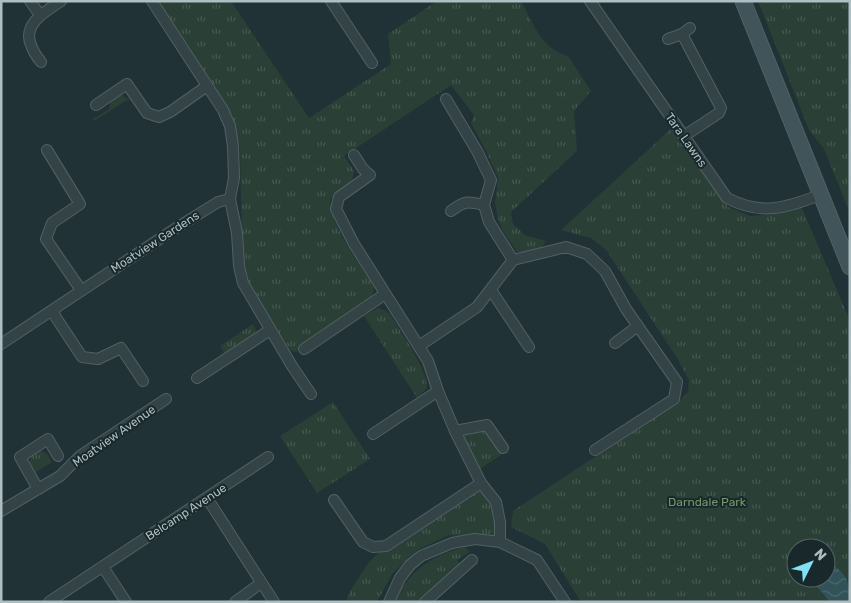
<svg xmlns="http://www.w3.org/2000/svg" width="851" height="603" font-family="Rubik,sans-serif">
  <defs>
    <pattern id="grass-tufts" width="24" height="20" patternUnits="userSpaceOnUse" patternTransform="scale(1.25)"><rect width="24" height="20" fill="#2a3f35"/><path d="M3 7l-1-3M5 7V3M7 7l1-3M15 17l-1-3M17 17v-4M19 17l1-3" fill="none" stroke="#465951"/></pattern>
    <pattern id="water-waves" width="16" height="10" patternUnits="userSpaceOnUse" patternTransform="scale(1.25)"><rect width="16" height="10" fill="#305258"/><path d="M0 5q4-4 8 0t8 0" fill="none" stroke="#4b696e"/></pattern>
  </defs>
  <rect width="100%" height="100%" fill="#203235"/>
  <g fill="url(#grass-tufts)" fill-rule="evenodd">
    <path d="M158 1H231L309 118 391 64 388 34 437 1H521C534 24 540 48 568 56L591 91 574 111 577 151 511 212 513 224 525 235 546 241 541 249 528 252H517L503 231 498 219 495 203 498 177 485 149 471 123 474 115 451 85 344 156 354 171 352 182 336 192 330 200C332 229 359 263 374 287L372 297 299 346 297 352 291 351 253 293 244 270 242 246 240 148 233 119 190 48Z"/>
    <path d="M758 1H850V213L824 149 809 130Z"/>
    <path d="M122 95 130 100 128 101 127 100 94 121 93 119 109 109C110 100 113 97 122 95Z"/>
    <path d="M672 128 728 207 750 216 786 213 802 208 850 321V602H581L545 544 511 527 513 511 679 401 688 392 689 380 677 358 606 250 591 238 561 230ZM796 548H826V578H796Z"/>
    <path d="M378 308 386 311 390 314C401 333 427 368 427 388L417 398 364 316Z"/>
    <path d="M253 324 256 330 253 336 225 354 220 346Z"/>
    <path d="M333 402 370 459 317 493 280 436Z"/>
    <path d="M487 426 505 452 476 472 455 432Z"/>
    <path d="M39 449 47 454 52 462 36 472 30 463V456Z"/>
    <path d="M481 483 496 502 500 541 449 535 417 550 392 574 377 602H346L350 591 369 562 386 546Z"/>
    <path d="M465 547 469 552 457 560 461 565 418 602H397L396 596C413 569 434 554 465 547Z"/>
  </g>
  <path fill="url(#water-waves)" d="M826 562C846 570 850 582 850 602H829C825 593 815 587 811 578H826Z"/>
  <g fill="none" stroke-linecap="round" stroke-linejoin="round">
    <g stroke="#516164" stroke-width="12">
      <g id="minor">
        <path d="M30 1 40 15"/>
        <path d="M152 1 223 110 230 126 233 146 234 178 230 199 237 233 239 266 243 283 292 366 311 394"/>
        <path d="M331 1 372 63"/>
        <path d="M590 1 727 198C762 216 785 208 820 195"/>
        <path d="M682 34 721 108 719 113 684 136"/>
        <path d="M668 39 682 34 690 28"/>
        <path d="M41 62C37 57 33 51 31 45 22 24 46 11 61 1"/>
        <path d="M446 99 477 151 491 180 484 205 489 222 513 260"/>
        <path d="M96 105 127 84 147 113 159 117 170 112 207 86"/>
        <path d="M47 150 80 204 52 223 46 239 81 290"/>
        <path d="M354 155 363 169 370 175 339 197 336 209 354 244 428 361 438 391 455 431 481 483 496 502 500 522V542"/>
        <path d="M451 211C464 201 467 201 484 205"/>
        <path d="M491 290 529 347"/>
        <path d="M53 310 55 316 82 357 98 359 121 348 143 381"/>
        <path d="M615 343 638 326"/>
        <path d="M1 344 173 230 218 202 230 199"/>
        <path d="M419 346 477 307 513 260 566 247 587 254 605 271 626 309 677 382 674 399 595 450"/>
        <path d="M304 349 385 294"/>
        <path d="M197 378 270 330"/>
        <path d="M455 431 487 425 503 448"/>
        <path d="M373 434 438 391"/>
        <path d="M38 489 60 476 80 456 166 399"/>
        <path d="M207 498 274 602"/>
        <path d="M334 500 363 542 373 547 386 546 481 483"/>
        <path d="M1 511 38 489 20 457 48 439 58 456"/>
        <path d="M103 567 126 602"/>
        <path d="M49 602 268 457"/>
        <path d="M235 602 261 583"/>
        <path d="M389 602 400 578 410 565 421 556 452 543 475 539 500 542 537 560 565 602"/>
        <path d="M425 602 472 560"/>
      </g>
    </g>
    <g stroke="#516164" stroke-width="17">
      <path id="secondary" d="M743 1 850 267"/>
    </g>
    <use href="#minor" stroke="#334346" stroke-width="10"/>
    <use href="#secondary" stroke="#415459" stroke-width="15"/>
  </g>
  <g text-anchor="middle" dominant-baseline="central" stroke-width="4" stroke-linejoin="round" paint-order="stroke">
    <g font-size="12" fill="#adbfc3" stroke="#19282a">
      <text transform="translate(686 140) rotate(55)">Tara Lawns</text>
      <text transform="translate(155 242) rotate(-33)">Moatview Gardens</text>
      <text transform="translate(114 436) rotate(-35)">Moatview Avenue</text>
      <text transform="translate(186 512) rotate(-33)">Belcamp Avenue</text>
    </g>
    <g font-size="12" fill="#76976e" stroke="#19282a">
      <text x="707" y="502">Darndale Park</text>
    </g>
  </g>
  <rect width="851" height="603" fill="none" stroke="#adbfc3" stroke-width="5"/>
  <g transform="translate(811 563) rotate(48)"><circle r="24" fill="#19282a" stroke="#546467"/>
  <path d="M0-4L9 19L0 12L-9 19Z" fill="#81e0f4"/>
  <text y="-8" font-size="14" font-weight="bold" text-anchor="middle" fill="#adbfc3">N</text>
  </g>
</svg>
